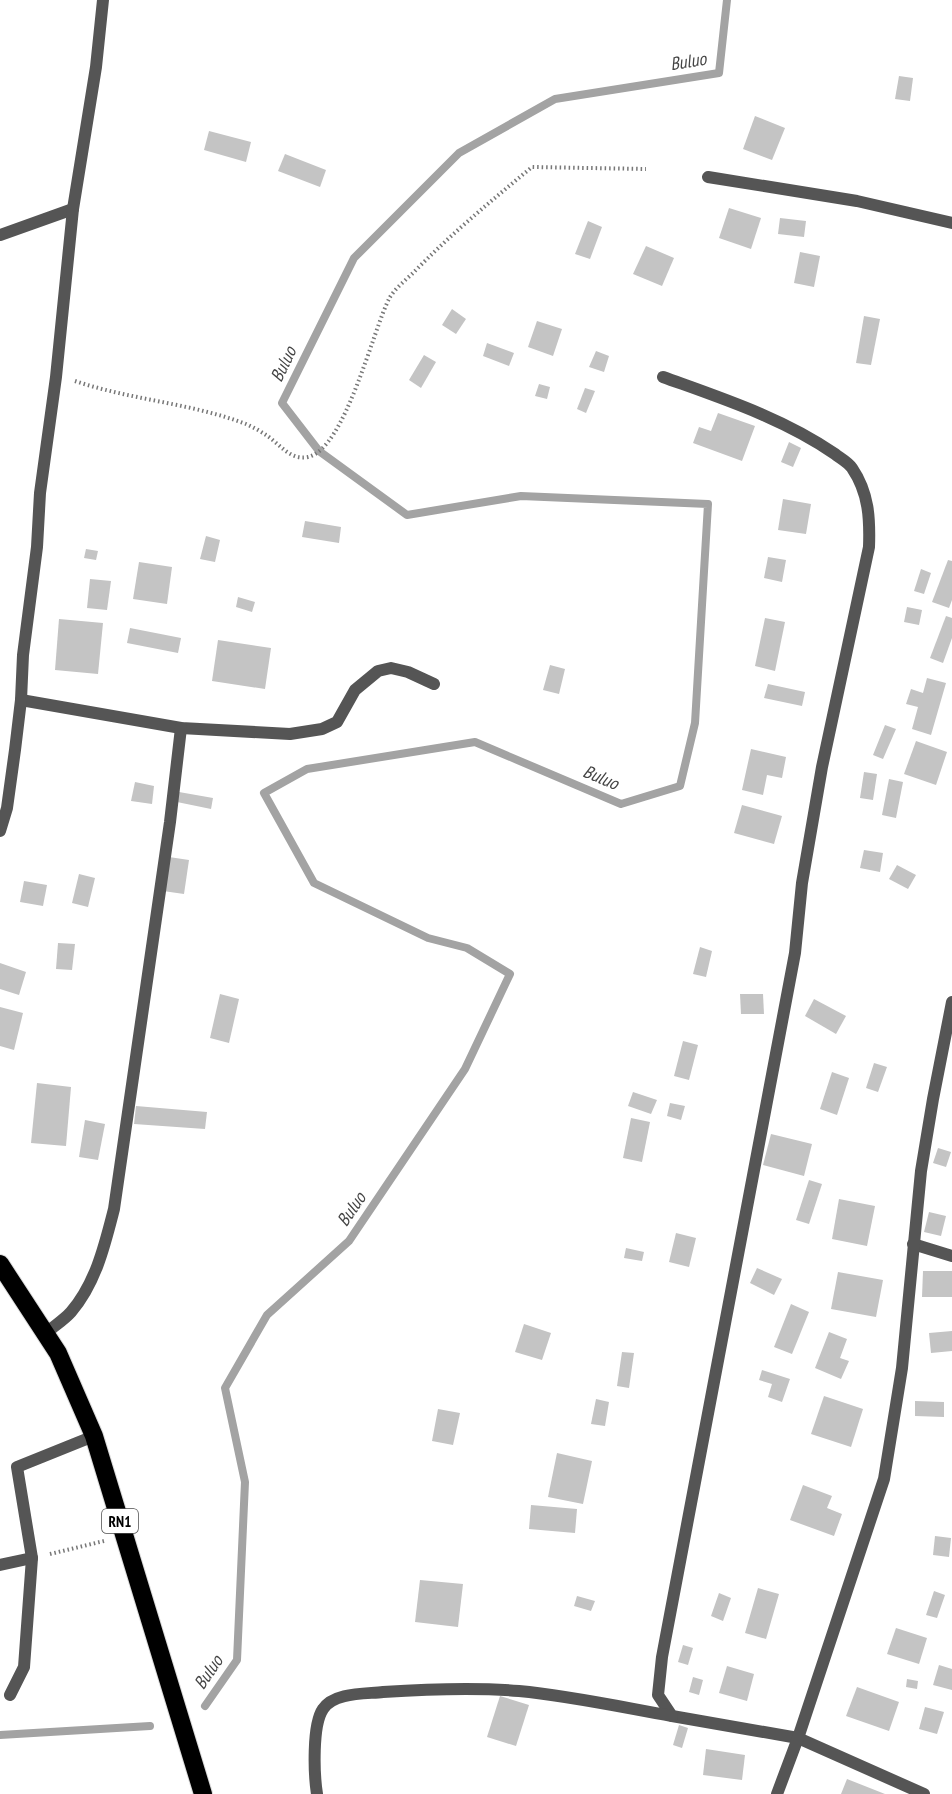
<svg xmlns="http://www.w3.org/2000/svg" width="952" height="1794" font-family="'PT Sans Narrow',sans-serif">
  <rect width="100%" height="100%" fill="#fff"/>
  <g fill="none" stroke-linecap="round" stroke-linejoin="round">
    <g stroke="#a3a3a3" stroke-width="8">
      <path d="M205 1706 237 1660 245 1482 225 1388 267 1315 349 1241 465 1069 510 974 467 948 428 938 314 883 264 793 307 769 475 742 621 804 680 786 695 723 708 504 521 496 407 515 319 451 282 403 354 258 459 153 555 99 719 73 727 0"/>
      <path d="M0 1735 150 1726"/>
    </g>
  </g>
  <g fill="#c4c4c4">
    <path d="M899 76 913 78 910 101 895 99Z"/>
    <path d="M755 116 785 128 772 160 743 149Z"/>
    <path d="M209 131 251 142 246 162 204 150Z"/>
    <path d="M285 154 326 170 320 187 278 171Z"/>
    <path d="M729 208 761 218 751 249 719 238Z"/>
    <path d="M780 218 806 221 804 237 778 234Z"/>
    <path d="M588 221 602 227 590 259 575 254Z"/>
    <path d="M646 246 674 258 662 286 633 274Z"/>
    <path d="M800 252 820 256 814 287 794 283Z"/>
    <path d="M452 309 466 319 456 334 442 325Z"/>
    <path d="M864 316 880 319 871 365 856 363Z"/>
    <path d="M537 321 562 329 553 356 528 347Z"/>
    <path d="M487 343 514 353 509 366 483 356Z"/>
    <path d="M596 351 609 356 604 372 589 367Z"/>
    <path d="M424 355 436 362 421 388 409 380Z"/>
    <path d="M539 384 550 387 547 399 535 396Z"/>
    <path d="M585 388 595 391 586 413 577 409Z"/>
    <path d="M718 413 755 426 742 461 693 443 699 427 711 431Z"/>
    <path d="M789 442 801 448 793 467 781 462Z"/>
    <path d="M783 499 811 504 806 534 778 530Z"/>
    <path d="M305 521 341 527 339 543 302 537Z"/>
    <path d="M206 536 220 540 215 562 200 559Z"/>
    <path d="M86 549 98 551 96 560 84 558Z"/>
    <path d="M768 557 786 560 782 582 764 578Z"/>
    <path d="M948 560 952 561V600L949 608 932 602Z"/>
    <path d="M139 562 172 567 167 604 133 599Z"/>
    <path d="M921 569 931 573 924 594 914 591Z"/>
    <path d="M90 579 111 581 107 610 87 608Z"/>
    <path d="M238 597 255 602 252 612 236 607Z"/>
    <path d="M907 607 922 610 919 625 904 622Z"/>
    <path d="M946 616 952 618V638L943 663 930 658Z"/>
    <path d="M765 618 785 622 775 671 755 666Z"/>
    <path d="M59 619 103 623 98 674 55 670Z"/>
    <path d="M130 628 181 638 178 653 127 643Z"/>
    <path d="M218 640 271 648 265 689 212 681Z"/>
    <path d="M550 665 565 669 559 694 543 690Z"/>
    <path d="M927 678 946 683 931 735 912 729 918 707 906 704 911 689 923 693Z"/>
    <path d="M768 684 805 692 802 706 764 698Z"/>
    <path d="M885 725 896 729 883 759 873 755Z"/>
    <path d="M916 741 947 752 936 785 904 774Z"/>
    <path d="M751 749 786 757 782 778 767 775 763 795 742 790Z"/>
    <path d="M864 772 877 774 873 800 860 798Z"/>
    <path d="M889 779 903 782 896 818 882 815Z"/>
    <path d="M135 782 154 786 152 804 131 801Z"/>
    <path d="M179 792 213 798 211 809 177 802Z"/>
    <path d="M742 805 782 816 774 844 734 833Z"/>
    <path d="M864 850 883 853 880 872 860 868Z"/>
    <path d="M169 857 189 860 184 894 163 891Z"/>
    <path d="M897 865 916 875 908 889 889 879Z"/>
    <path d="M79 874 95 878 88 907 72 903Z"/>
    <path d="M24 881 47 885 43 906 20 902Z"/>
    <path d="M58 943 75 944 72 970 56 969Z"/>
    <path d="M700 947 712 951 706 977 693 974Z"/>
    <path d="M0 963 26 972 19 995 0 989Z"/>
    <path d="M220 994 239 999 229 1043 210 1038Z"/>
    <path d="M740 994H763L764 1014H741Z"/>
    <path d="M814 999 846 1016 836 1034 805 1016Z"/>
    <path d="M0 1007 23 1013 14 1050 0 1046Z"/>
    <path d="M683 1041 698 1045 689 1080 674 1076Z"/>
    <path d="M874 1063 887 1067 878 1092 866 1088Z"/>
    <path d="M832 1072 849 1078 837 1115 820 1109Z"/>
    <path d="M37 1083 71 1087 66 1146 31 1143Z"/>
    <path d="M633 1092 657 1100 651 1114 628 1106Z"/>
    <path d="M670 1103 685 1106 681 1120 667 1116Z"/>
    <path d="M136 1106 207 1112 205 1129 134 1124Z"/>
    <path d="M631 1118 650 1122 642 1162 623 1158Z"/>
    <path d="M85 1120 105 1124 98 1160 79 1157Z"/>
    <path d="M771 1134 812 1144 804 1176 763 1165Z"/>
    <path d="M938 1148 951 1152 946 1167 933 1163Z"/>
    <path d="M809 1180 822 1184 809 1224 796 1220Z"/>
    <path d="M839 1199 875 1206 867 1246 832 1239Z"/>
    <path d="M929 1212 946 1216 941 1236 924 1232Z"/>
    <path d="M676 1233 696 1238 689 1267 669 1262Z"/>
    <path d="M626 1248 644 1252 642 1261 624 1258Z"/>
    <path d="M757 1268 782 1279 774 1295 750 1283Z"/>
    <path d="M923 1271H952V1297H922Z"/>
    <path d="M838 1272 883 1280 876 1317 831 1309Z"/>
    <path d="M791 1304 809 1312 792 1354 774 1347Z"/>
    <path d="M524 1324 551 1333 542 1360 515 1352Z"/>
    <path d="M952 1331V1351L931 1353 929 1333Z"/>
    <path d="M829 1332 847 1339 840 1358 849 1361 841 1379 815 1368Z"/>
    <path d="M622 1352 634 1353 629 1388 617 1386Z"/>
    <path d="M762 1370 790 1379 782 1402 768 1397 772 1384 759 1380Z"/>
    <path d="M824 1396 863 1409 851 1447 811 1434Z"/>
    <path d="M596 1399 609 1402 605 1426 591 1424Z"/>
    <path d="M915 1401 944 1402V1417L915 1416Z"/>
    <path d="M438 1409 460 1413 453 1445 432 1441Z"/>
    <path d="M557 1453 592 1461 583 1504 548 1497Z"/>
    <path d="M803 1485 832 1496 827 1508 842 1514 834 1536 790 1520Z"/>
    <path d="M531 1505 577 1509 575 1533 529 1529Z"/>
    <path d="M935 1536 951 1538 949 1557 933 1555Z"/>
    <path d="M420 1580 463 1584 458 1627 415 1622Z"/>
    <path d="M758 1588 779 1594 766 1639 745 1633Z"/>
    <path d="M934 1591 945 1595 937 1618 926 1615Z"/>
    <path d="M719 1593 731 1598 723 1621 711 1616Z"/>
    <path d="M577 1596 595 1601 591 1611 574 1606Z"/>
    <path d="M896 1628 927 1638 919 1664 887 1654Z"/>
    <path d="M683 1645 693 1648 688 1665 678 1662Z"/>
    <path d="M939 1665 952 1669V1690L933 1685Z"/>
    <path d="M727 1666 754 1674 747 1701 719 1693Z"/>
    <path d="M693 1677 703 1680 699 1695 689 1692Z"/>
    <path d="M907 1679 918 1681 917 1689 906 1687Z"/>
    <path d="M857 1687 899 1702 889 1731 846 1716Z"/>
    <path d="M500 1696 529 1705 516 1746 487 1737Z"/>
    <path d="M925 1707 944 1712 937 1734 919 1729Z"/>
    <path d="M679 1725 688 1728 682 1748 673 1745Z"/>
    <path d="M706 1749 745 1755 742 1780 703 1775Z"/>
    <path d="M847 1779 885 1794H841Z"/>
  </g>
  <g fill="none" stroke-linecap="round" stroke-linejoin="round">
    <g stroke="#dbdbdb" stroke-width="20">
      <path id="highway" d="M0 1264 58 1353 94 1436 203 1794"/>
    </g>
    <g stroke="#777" stroke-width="4" stroke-dasharray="1.5 3" stroke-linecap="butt">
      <path d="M75 381C131 400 191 403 246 424 253 427 260 431 266 435 279 443 290 461 308 457 345 449 373 330 389 299 394 289 406 280 414 272 451 234 491 201 532 167L646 169"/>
      <path d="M50 1554 104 1541"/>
    </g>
    <g stroke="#555" stroke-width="12">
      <path d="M708 177 857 201 952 223"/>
      <path d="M0 235 73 209"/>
      <path d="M663 377C721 398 783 418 835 454 840 458 848 462 852 468 869 493 870 519 869 547L822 767 802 883 795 953 662 1657 658 1695 672 1716 798 1738 924 1794"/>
      <path d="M21 700 181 728 290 734 322 729 337 722 355 690 378 671 391 668 408 672 434 684"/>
      <path d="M0 831 7 808 15 750 21 700 23 655 37 547 40 493 56 377 73 209 96 67 103 0"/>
      <path d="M913 1244 952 1256"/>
      <path d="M46 1333C54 1326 64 1320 71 1312 96 1283 105 1244 114 1209L170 822 181 728"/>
      <path d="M0 1565 32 1558"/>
      <path d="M10 1695 24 1667 32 1558 17 1467 94 1436"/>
      <path d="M317 1794C314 1775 312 1725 323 1709 334 1692 366 1694 383 1692 428 1689 474 1687 519 1691 571 1696 621 1707 672 1716"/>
      <path d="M777 1794 798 1738 884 1479 902 1368 921 1171 933 1099 952 1002"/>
    </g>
    <use href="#highway" stroke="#000" stroke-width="18"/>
  </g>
  <g text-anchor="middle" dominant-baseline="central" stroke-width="6" stroke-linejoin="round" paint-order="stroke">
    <rect fill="#fff" stroke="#4c4c4c" stroke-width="1.5" x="102" y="1509" width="36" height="24" rx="4.5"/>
    <g font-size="15" font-weight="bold" fill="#000">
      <text x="120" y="1521">RN1</text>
    </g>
    <g font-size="18" font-style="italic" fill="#444" stroke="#fff">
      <text transform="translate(688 61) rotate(-9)">Buluo</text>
      <text transform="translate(283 364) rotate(-64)">Buluo</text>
      <text transform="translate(601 777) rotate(23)">Buluo</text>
      <text transform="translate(351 1209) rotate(-56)">Buluo</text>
      <text transform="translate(208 1672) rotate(-56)">Buluo</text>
    </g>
  </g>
</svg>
